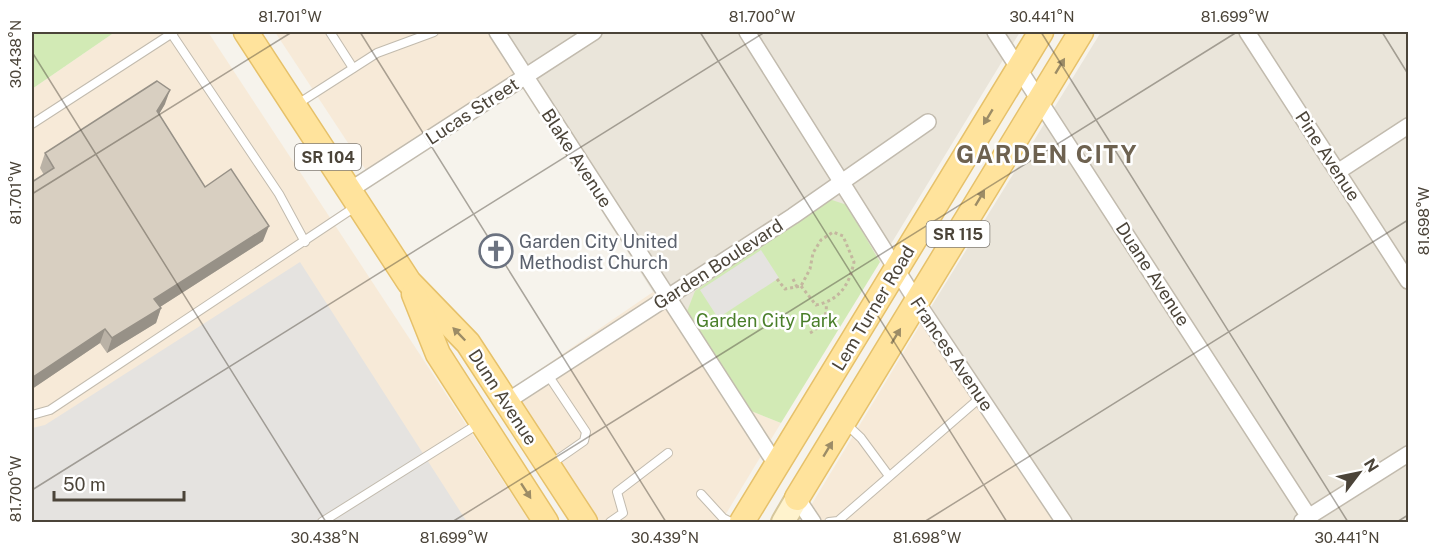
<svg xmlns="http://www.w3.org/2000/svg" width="1440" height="554" font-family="'Public Sans',sans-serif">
  <rect width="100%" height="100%" fill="#f6f3ec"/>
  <g fill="#eae5da">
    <path d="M488 32H1020L880 262 847 205 686 314 653 292Z"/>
    <path d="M1101 32H1408V522H1073L931 307Z"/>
  </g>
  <g fill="#f7ead8">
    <path d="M115 32H208L530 522H32V89Z"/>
    <path d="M275 32H488L522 86 375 184Z"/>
    <path d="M653 292 686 314 751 411 781 423 721 522H597L510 390Z"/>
    <path d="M931 307 1073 522H801Z"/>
  </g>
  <g fill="#d2eab5">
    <path d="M32 32H115L32 89Z"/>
    <path d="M829 199 847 205 880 262 781 423 751 411 686 314 695 291Z"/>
  </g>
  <g fill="#e5e3e0">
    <path d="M761 250 779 278 718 318 700 290Z"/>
    <path d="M300 262 467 522H32V428L45 425Z"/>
  </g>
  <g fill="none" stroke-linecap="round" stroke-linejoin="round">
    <g stroke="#c2bbae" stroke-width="10">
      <g id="lane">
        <path d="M330 32 353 68"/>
        <path d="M171 33 279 194 305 242"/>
        <path d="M296 105 377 53 434 32"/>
        <path d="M32 124 174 32"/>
        <path d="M548 375 586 432 584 441 551 464"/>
        <path d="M32 415 50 410 355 207"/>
        <path d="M845 423 861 438 889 476"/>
        <path d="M701 494 723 518 731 522"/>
        <path d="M322 522 478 424"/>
        <path d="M610 522 623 513 617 492 668 453"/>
        <path d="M829 522 838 521 981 397"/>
      </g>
    </g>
    <g stroke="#c2bbae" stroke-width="18">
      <g id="street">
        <path d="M497 32 777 466"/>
        <path d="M747 32 917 302 1064 522"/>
        <path d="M995 32 1309 517"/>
        <path d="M1247 32 1408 281"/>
        <path d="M1339 171 1408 126"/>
        <path d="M350 190 594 32"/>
        <path d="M506 402 793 216 928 122"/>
        <path d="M797 498 813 522"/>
        <path d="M1302 521 1408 454"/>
      </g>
    </g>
    <g stroke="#d6c79b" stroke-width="26">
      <path id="secondary" d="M783 522 797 498"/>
    </g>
    <g stroke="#e6c16a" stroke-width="27">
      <g id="primary">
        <path d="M246 32 409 282 468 343 585 522"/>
        <path d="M414 294 438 354 546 522"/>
        <path d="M797 498 1081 32"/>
        <path d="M742 522 1041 32"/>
      </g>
    </g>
    <g stroke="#c4b79f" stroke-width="3" stroke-dasharray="3 3" stroke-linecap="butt">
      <path d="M777 279 785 289 801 286 810 269 813 253 821 240 833 232 843 236 854 262C849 285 840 300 816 305L801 286"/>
      <path d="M793 279 797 287"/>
      <path d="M822 323 831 329"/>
      <path d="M810 333C821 327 828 316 826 303"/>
    </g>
    <use href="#lane" stroke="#fff" stroke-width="8"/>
    <use href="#street" stroke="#fff" stroke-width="15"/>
    <use href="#secondary" stroke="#fff3cd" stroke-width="22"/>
    <use href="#primary" stroke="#ffe39c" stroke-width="24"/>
  </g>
  <path fill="#bab2a6" d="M165 104 159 114 205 187 263 241 160 307 161 308 156 323 107 353 100 343 32 389V182L44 175 40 168 45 153Z"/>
  <g fill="#979187">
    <path d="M170 90 165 104 152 126 157 111Z"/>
    <path d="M269 226 263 241 149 314 154 299Z"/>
    <path d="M161 308 156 323 107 353 112 338Z"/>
    <path d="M105 329 100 343 32 389V380L33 377Z"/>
  </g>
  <path fill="#d8cfc1" stroke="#979187" stroke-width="1.5" d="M157 81 170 90 157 111 205 187 231 169 269 226 154 299 161 308 112 338 105 329 33 377 32 376V182L54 168 45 153Z"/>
  <defs><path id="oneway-solid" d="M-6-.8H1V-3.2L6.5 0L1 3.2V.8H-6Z" transform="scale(1.5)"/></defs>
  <g fill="#9c8c66">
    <use href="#oneway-solid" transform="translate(1060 66) rotate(-59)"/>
    <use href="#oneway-solid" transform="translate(988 117) rotate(121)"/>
    <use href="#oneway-solid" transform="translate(980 198) rotate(-59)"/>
    <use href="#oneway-solid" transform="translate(459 334) rotate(-134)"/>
    <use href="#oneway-solid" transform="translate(896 336) rotate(-59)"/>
    <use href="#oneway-solid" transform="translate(828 449) rotate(-59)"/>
    <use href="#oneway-solid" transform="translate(526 491) rotate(57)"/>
  </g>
  <path fill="none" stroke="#4b4439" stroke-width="1.5" stroke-opacity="0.45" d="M360 32 666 522M700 32 1007 522M1041 32 1348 522M1382 32 1408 74M32 52 326 522M32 194 292 32M32 490 765 32M452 522 1237 32M924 522 1408 220M1397 522 1408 515"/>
  <defs>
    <g id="church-ring" transform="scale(1.725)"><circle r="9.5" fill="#fff" stroke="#6b7280" stroke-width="1.5"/><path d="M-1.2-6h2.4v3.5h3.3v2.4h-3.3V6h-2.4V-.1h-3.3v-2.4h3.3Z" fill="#6b7280"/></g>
  </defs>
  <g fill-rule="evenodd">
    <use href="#church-ring" x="496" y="251"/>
  </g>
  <g text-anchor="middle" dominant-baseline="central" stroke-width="5" stroke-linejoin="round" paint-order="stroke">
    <g fill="#fff" stroke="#817c74" stroke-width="1.5">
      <rect x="295" y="144" width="66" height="26" rx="4.5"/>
      <rect x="926.5" y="221" width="63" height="26" rx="4.5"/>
    </g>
    <g font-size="16" font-weight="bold" fill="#4b4439">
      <text x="328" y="157">SR 104</text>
      <text x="958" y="234">SR 115</text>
    </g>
    <g font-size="18" fill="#4b4439" stroke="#fff">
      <text transform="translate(472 111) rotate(-33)">Lucas Street</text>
      <text transform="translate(1328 156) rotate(57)">Pine Avenue</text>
      <text transform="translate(577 158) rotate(57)">Blake Avenue</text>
      <text transform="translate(718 264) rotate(-33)">Garden Boulevard</text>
      <text transform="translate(1153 274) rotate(57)">Duane Avenue</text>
      <text transform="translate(873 308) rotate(-59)">Lem Turner Road</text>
      <text transform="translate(952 354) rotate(56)">Frances Avenue</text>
      <text transform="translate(503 397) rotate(57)">Dunn Avenue</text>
    </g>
    <g font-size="18" fill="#5b616d" stroke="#fff" text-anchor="start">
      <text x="519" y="241">Garden City United<tspan x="519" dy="21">Methodist Church</tspan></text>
    </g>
    <g font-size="18" fill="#4a7f2a" stroke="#fff">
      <text x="767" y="320">Garden City Park</text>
    </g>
    <g font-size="24" font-weight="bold" letter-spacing="1.5" fill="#6e6250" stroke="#fff">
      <text x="1047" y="154">GARDEN CITY</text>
    </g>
  </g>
  <rect width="1440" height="554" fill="none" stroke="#ffffff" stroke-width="66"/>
  <g transform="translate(1359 473) rotate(58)" stroke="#ffffff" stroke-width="4.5" paint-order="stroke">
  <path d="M0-4.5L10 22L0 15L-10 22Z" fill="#4b4439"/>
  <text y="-9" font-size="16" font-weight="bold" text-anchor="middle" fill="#4b4439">N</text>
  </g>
  <path d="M54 491v9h130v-9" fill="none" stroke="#4b4439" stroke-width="3"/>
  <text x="63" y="491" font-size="18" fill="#4b4439" stroke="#ffffff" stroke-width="4.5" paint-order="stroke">50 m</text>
  <rect x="33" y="33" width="1374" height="488" fill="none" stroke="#4b4439" stroke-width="2"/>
  <g font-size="15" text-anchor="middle" fill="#4b4439">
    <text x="290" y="22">81.701°W</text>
    <text x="762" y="22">81.700°W</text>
    <text x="1042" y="22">30.441°N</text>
    <text x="1235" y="22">81.699°W</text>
    <text transform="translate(16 54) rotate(-90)" y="5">30.438°N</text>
    <text transform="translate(16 193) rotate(-90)" y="5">81.701°W</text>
    <text transform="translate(1424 221) rotate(-90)" y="5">81.698°W</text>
    <text transform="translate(16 489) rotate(-90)" y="5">81.700°W</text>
    <text x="325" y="543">30.438°N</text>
    <text x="454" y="543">81.699°W</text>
    <text x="665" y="543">30.439°N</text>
    <text x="927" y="543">81.698°W</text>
    <text x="1347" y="543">30.441°N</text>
  </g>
</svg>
